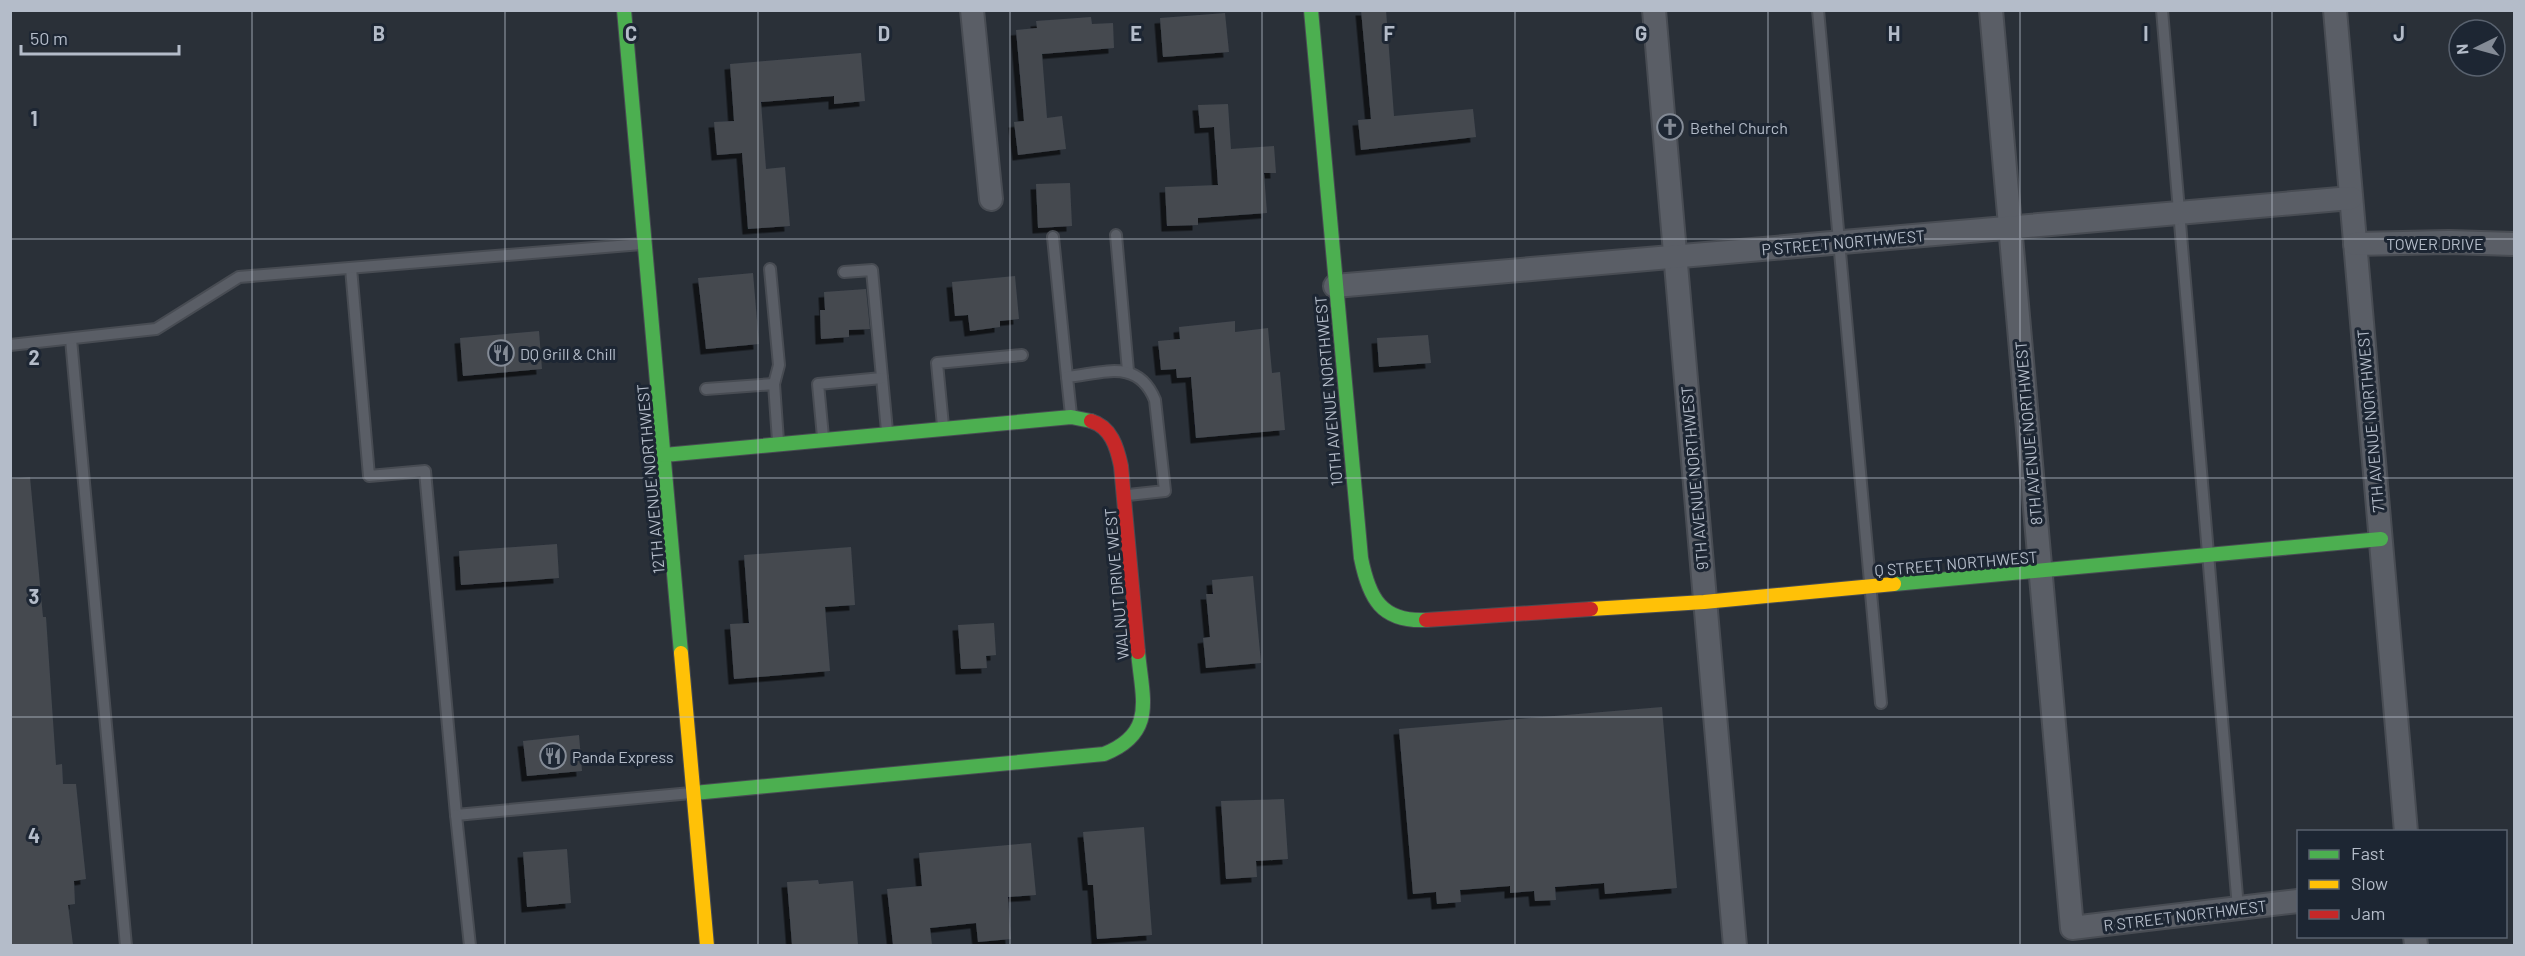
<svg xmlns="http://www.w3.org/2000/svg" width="2525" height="956" font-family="Barlow,sans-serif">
  <defs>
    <filter id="shadow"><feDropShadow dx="-5.5" dy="5.5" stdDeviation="0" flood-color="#0009"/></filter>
  </defs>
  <rect width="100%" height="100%" fill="#2a3038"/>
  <g fill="#444950" filter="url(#shadow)">
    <path d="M1361 10H1386L1394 116 1473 109 1476 137 1361 150 1358 120 1371 119Z"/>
    <path d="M1225 13 1229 52 1163 57 1160 18Z"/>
    <path d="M1091 17 1092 24 1113 23 1114 48 1042 54 1047 118 1062 116 1066 149 1018 155 1014 122 1024 121 1016 30 1037 28 1036 21Z"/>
    <path d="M861 53 865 101 834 104V96L761 102 766 169 785 167 790 226 748 229 742 153 717 155 714 122 734 121 730 64Z"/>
    <path d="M1228 104 1231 149 1274 146 1276 173H1264L1267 213 1198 218V225L1167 226 1165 187 1218 185 1214 127 1200 128 1198 105Z"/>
    <path d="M1070 183 1072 226 1038 228 1036 184Z"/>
    <path d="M753 273 759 344 706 349 698 278Z"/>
    <path d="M1015 276 1019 319 1000 321V327L970 331 968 315 955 316 952 282Z"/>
    <path d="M866 289 870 329 849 330V337L821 339 820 310H825L824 292Z"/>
    <path d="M1235 321V332L1268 328 1272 373 1280 372 1285 430 1196 438 1191 377 1177 378 1176 369 1161 370 1158 341 1180 339 1179 327Z"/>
    <path d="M539 331 542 369 463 376 460 338Z"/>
    <path d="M1428 335 1431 363 1379 367 1377 338Z"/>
    <path d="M30 477 43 617H46L56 765 62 764 63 784H76L86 879 74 881 75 904 68 905 73 945H10V479Z"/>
    <path d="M557 544 559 578 461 585 459 551Z"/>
    <path d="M851 547 855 605 825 607 830 671 734 679 730 624 749 623 744 555Z"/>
    <path d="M1253 576 1261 663 1206 668 1203 638 1210 637 1206 594H1213L1212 580Z"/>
    <path d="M994 623 996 655 986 656 987 668 961 669 958 625Z"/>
    <path d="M1662 707 1677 888 1605 894 1604 883 1555 887 1556 900 1535 901 1534 891 1510 893V886L1460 890 1461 902 1437 904 1436 892 1413 894 1399 729Z"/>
    <path d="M579 735 582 771 527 776 523 741Z"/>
    <path d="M1284 799 1288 859 1256 861 1257 877 1226 879 1221 801Z"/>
    <path d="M1144 827 1152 935 1097 939 1093 885H1088L1083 832Z"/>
    <path d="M1031 843 1036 895 1008 897 1011 939 978 942 976 923 930 928 932 945H893L887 889 922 886 919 853Z"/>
    <path d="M567 849 571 903 527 907 523 852Z"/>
    <path d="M818 880 819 884 853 881 858 945H792L787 882Z"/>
  </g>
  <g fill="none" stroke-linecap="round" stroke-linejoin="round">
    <g stroke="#484c53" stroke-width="14">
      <g id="lane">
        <path d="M1818 10 1881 703"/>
        <path d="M2162 10 2238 908"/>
        <path d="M1116 235 1128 371"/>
        <path d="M1053 237 1067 377"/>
        <path d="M351 268 369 476 425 471 456 815 691 793"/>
        <path d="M770 269 779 365 774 384"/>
        <path d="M844 272 872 270 887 431"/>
        <path d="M71 339 126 946"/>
        <path d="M10 345 156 329 239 277 642 244"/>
        <path d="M706 389 774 384 778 441"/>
        <path d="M1071 415 1067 377C1104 373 1138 358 1155 400L1165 491 1128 495"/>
        <path d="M943 426 937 363 1022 355"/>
        <path d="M823 437 818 384 882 378"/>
        <path d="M456 815 470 946"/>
      </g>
    </g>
    <g stroke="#484c53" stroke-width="26">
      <g id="street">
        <path d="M972 10 991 199"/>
        <path d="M1654 10 1735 946"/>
        <path d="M1991 10 2072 928 2298 901"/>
        <path d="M2335 10 2406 832"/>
        <path d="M2355 244 2449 242 2514 244"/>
        <path d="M1335 286 2351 198"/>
        <path d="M2415 936 2416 946"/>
      </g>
    </g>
    <g stroke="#484c53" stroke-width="16">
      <g id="fast">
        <path d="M624 10 681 653"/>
        <path d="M1311 10 1361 558C1369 598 1381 622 1426 620"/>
        <path d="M664 455 1071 417 1091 421"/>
        <path d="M1894 584 2381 539"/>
        <path d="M694 793 1104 754C1157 733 1142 698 1138 652"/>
      </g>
    </g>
    <g stroke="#484c53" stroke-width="16">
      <g id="slow">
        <path d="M1591 609 1704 602 1894 584"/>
        <path d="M681 653 707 946"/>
      </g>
    </g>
    <g stroke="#484c53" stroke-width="16">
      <g id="jam">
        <path d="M1091 421C1111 427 1117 447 1121 466L1138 652"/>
        <path d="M1426 620 1591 609"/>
      </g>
    </g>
    <use href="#lane" stroke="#5a5e66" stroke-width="10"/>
    <use href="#street" stroke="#5a5e66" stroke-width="22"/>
    <use href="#fast" stroke="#4caf50" stroke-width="14"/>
    <use href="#slow" stroke="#ffc107" stroke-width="14"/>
    <use href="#jam" stroke="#c62828" stroke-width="14"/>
  </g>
  <path fill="none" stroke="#b4bcc9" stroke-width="1.5" stroke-opacity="0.55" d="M252 10V946M505 10V946M758 10V946M1010 10V946M1262 10V946M1515 10V946M1768 10V946M2020 10V946M2272 10V946M10 239H2514M10 478H2514M10 717H2514"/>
  <defs>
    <g id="church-ring" transform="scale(1.35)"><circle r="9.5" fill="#1d2633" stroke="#848b96" stroke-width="1.5"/><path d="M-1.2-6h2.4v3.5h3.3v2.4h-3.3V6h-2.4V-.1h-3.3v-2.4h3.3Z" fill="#848b96"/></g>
    <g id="restaurant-ring" transform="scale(1.35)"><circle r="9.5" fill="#1d2633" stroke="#848b96" stroke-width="1.5"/><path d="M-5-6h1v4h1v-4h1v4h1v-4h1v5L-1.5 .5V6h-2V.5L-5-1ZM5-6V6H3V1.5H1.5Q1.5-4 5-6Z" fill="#848b96"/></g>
  </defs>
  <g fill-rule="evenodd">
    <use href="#church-ring" x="1670" y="127"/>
    <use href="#restaurant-ring" x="501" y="353"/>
    <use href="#restaurant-ring" x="553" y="756"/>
  </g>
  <g text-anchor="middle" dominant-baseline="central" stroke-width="6" stroke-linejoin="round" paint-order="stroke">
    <g font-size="16" fill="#b4bcc9" stroke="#1d2633" text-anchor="start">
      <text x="1690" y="127">Bethel Church</text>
      <text x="520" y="353">DQ Grill &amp; Chill</text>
      <text x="572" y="756">Panda Express</text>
    </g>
    <g font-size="16" fill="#b4bcc9" stroke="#1d2633">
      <text transform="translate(1843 242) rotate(-5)">P STREET NORTHWEST</text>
      <text x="2435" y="243">TOWER DRIVE</text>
      <text transform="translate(1328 391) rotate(-95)">10TH AVENUE NORTHWEST</text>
      <text transform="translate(2370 421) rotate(-95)">7TH AVENUE NORTHWEST</text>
      <text transform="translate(2028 433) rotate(-95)">8TH AVENUE NORTHWEST</text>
      <text transform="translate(1694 478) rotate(-95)">9TH AVENUE NORTHWEST</text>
      <text transform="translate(650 479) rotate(-95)">12TH AVENUE NORTHWEST</text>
      <text transform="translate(1956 563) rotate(-5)">Q STREET NORTHWEST</text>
      <text transform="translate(1116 584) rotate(-95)">WALNUT DRIVE WEST</text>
      <text transform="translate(2185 915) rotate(-7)">R STREET NORTHWEST</text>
    </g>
  </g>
  <g font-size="20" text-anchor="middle" font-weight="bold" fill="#b4bcc9" stroke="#1d2633" stroke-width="6" stroke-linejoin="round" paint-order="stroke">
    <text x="379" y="41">B</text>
    <text x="631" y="41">C</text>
    <text x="884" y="41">D</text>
    <text x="1136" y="41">E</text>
    <text x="1389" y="41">F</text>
    <text x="1641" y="41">G</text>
    <text x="1894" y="41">H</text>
    <text x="2146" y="41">I</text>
    <text x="2399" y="41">J</text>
    <text x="34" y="126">1</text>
    <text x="34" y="365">2</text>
    <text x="34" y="604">3</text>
    <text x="34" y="843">4</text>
  </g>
  <rect width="2525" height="956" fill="none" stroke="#b4bcc9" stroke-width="24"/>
  <rect x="2297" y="830" width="210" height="108" fill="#1d2633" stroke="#59626f" stroke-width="1.5"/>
  <rect x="2309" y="850" width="30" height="9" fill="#4caf50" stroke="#59626f" stroke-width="1.5"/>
  <text x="2351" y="860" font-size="18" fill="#b4bcc9">Fast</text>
  <rect x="2309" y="880" width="30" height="9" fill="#ffc107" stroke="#59626f" stroke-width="1.5"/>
  <text x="2351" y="890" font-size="18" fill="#b4bcc9">Slow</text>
  <rect x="2309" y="910" width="30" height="9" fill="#c62828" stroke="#59626f" stroke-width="1.5"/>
  <text x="2351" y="920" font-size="18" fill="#b4bcc9">Jam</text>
  <g transform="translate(2477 48) rotate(265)"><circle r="28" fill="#1d2633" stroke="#59626f" stroke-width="1.5"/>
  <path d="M0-4.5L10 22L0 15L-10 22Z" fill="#848b96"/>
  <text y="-9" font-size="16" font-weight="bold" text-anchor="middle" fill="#b4bcc9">N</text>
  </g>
  <path d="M21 45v9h158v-9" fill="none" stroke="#b4bcc9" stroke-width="3"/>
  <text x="30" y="45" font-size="18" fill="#b4bcc9" stroke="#1d2633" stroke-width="4.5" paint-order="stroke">50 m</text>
</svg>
